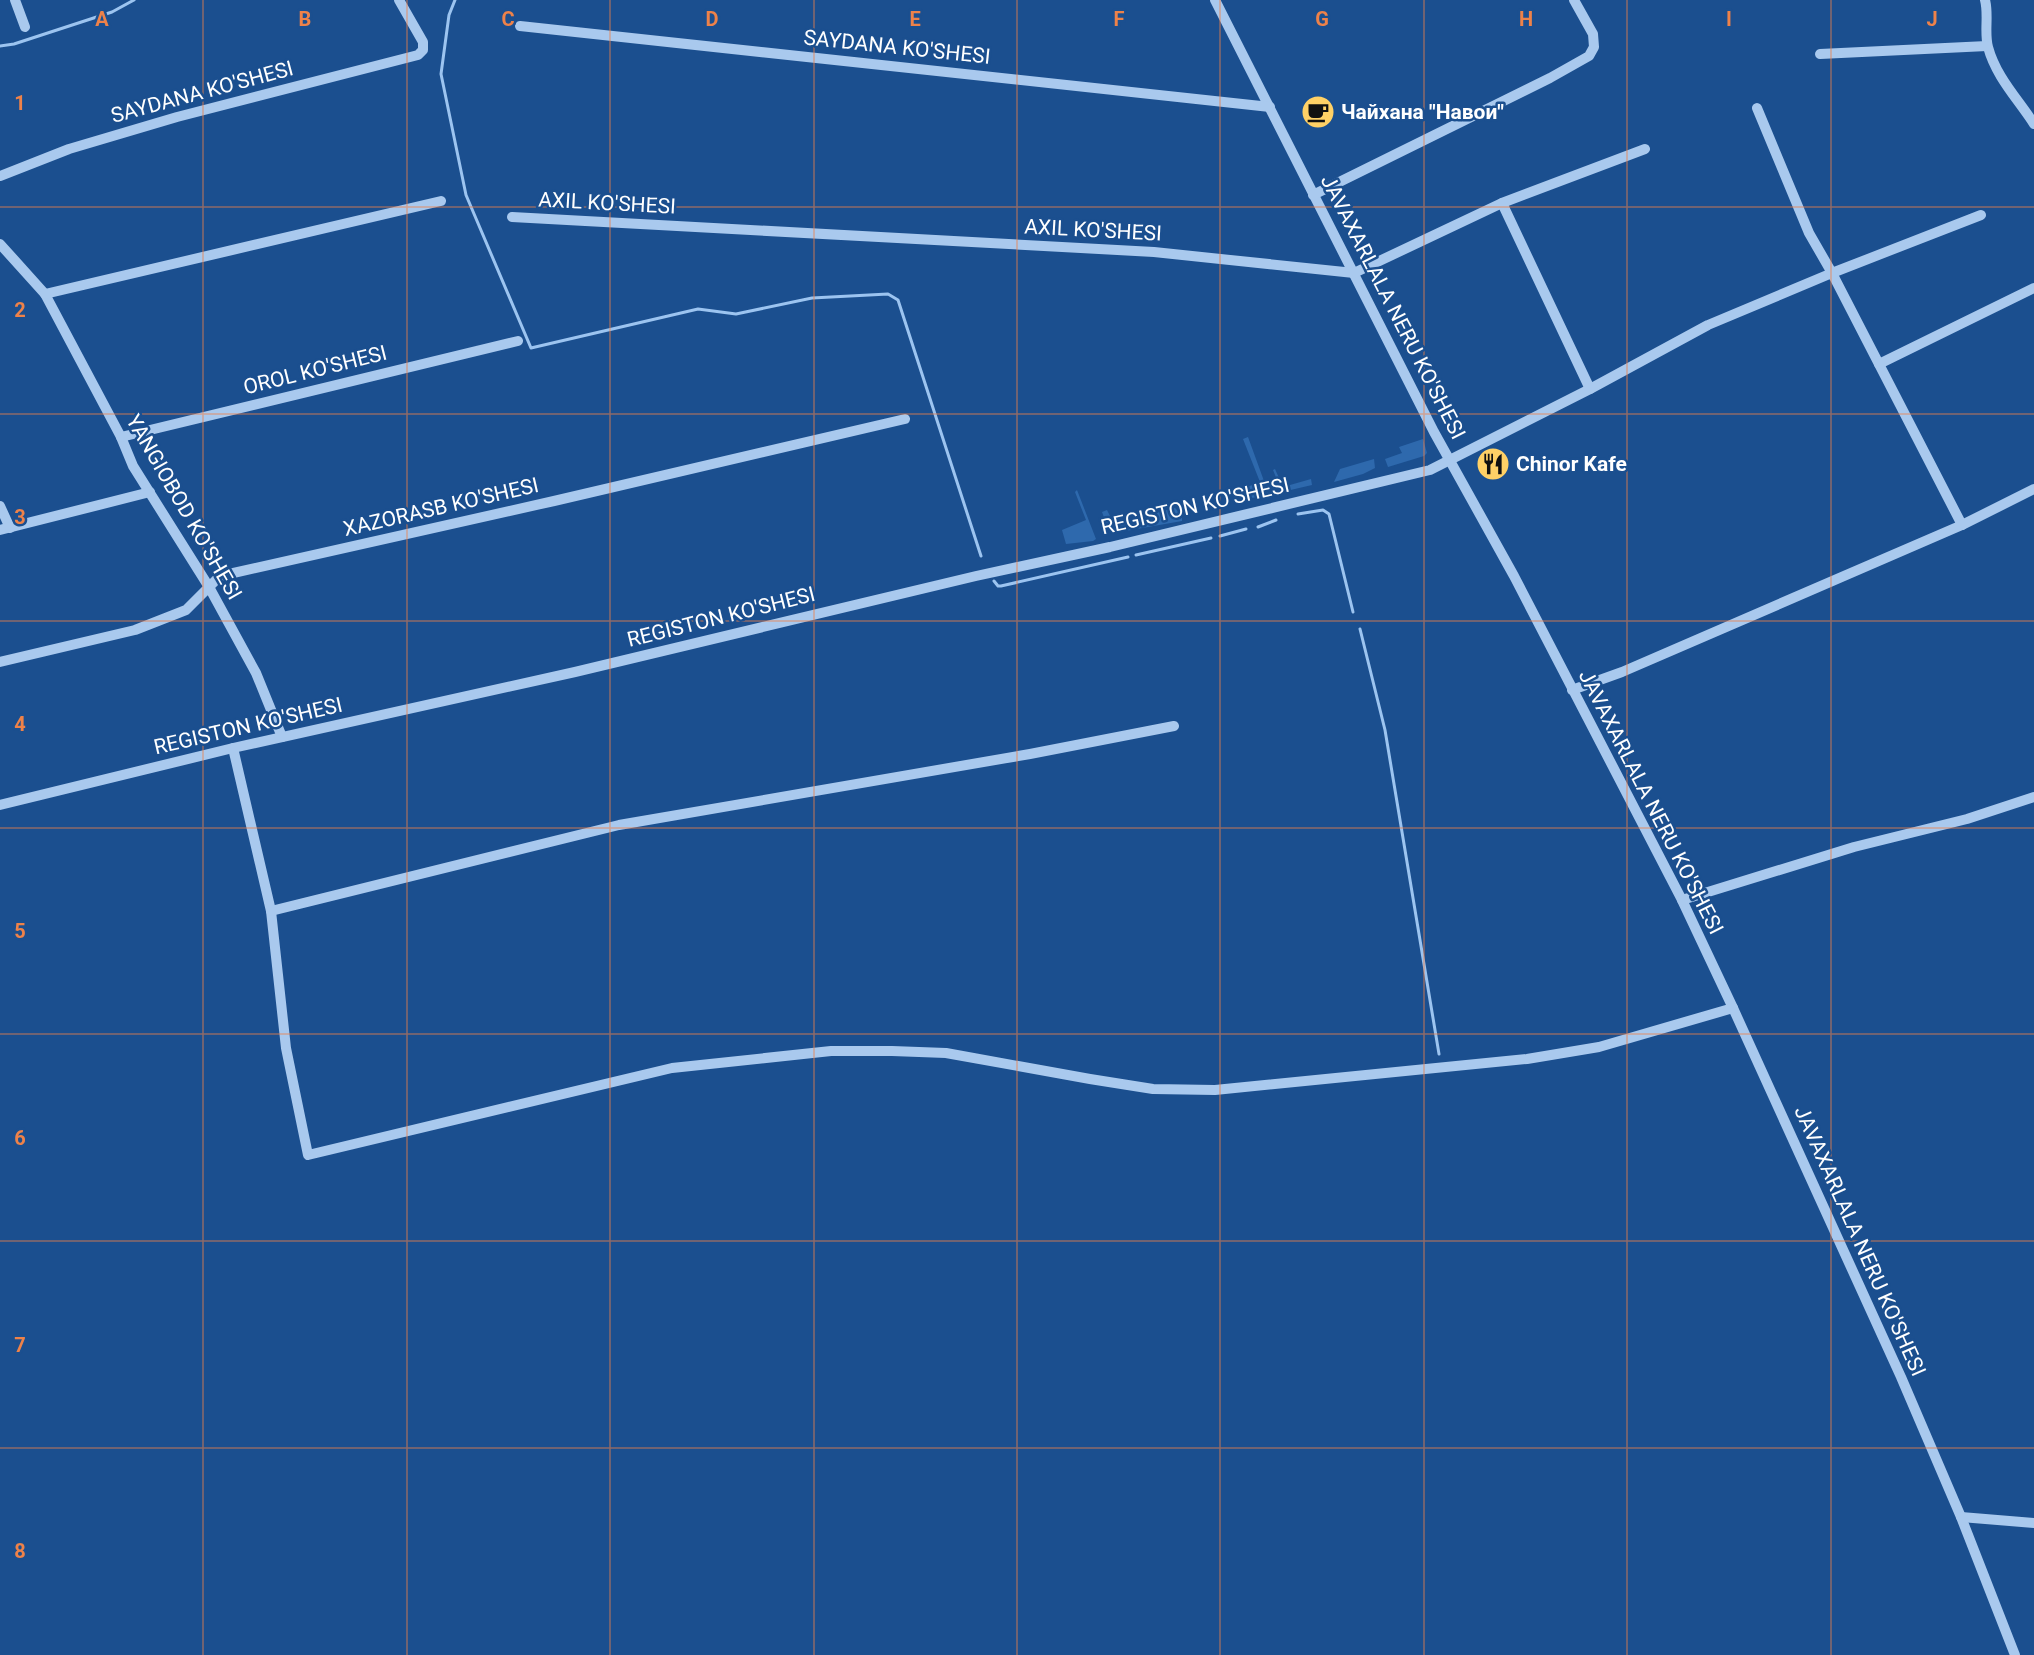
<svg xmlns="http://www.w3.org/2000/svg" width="2034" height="1655" font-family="Roboto,sans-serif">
  <rect width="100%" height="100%" fill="#1b4f8f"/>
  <g fill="#2e69ad">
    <path d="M1248 437 1268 492 1265 497 1247 498V487L1260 482 1243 439Z"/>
    <path d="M1423 439 1427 453 1424 456 1388 467 1385 459 1402 453 1399 447Z"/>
    <path d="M1374 459 1375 468 1363 474 1334 482 1340 469Z"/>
    <path d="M1275 469 1283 487 1311 479 1312 485 1282 492 1273 470Z"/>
    <path d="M1077 490 1096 539 1093 541 1066 544 1062 530 1086 520 1075 492Z"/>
    <path d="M1175 508 1182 516V521L1114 533 1109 531 1102 512 1107 510 1114 524Z"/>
  </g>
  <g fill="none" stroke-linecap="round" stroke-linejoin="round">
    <g stroke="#9cc4f0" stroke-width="3">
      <path d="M455 0 449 15 441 74 466 195 531 348 698 309 736 314 812 298 888 294 898 300 981 556"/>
      <path d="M0 46 14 44 112 12 134 0"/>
      <path d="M1298 514 1323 510 1329 514 1353 612"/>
      <path d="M1258 527 1276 520"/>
      <path d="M1220 536 1246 529"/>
      <path d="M1136 555 1211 538"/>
      <path d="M994 581 998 586H1001L1128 557"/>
      <path d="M1360 629 1385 730 1439 1054"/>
    </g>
    <g stroke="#a9c9ee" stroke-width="10">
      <path d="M15 0 25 27"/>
      <path d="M1215 0 1434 432 1514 576 1682 900 1733 1008 1901 1377 1961 1517 2015 1655"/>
      <path d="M1985 0C1989 15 1984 32 1988 47 1996 77 2018 99 2034 124"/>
      <path d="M520 26 1270 107"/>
      <path d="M1820 54 1987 46"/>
      <path d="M1757 108 1809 233 1832 273 1962 525"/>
      <path d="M0 176 69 149 177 117 418 55 423 50V42L399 0"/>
      <path d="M1313 195 1550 78 1589 56 1594 47 1593 34 1574 0"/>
      <path d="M1502 203 1590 389"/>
      <path d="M512 217 1154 252 1354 273 1502 203 1645 149"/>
      <path d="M0 244 45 294 121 437 133 466 209 587 256 673 282 737"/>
      <path d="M45 294 441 201"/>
      <path d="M1879 364 2034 288"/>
      <path d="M121 437 518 341"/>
      <path d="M0 506 10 528"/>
      <path d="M0 530 150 492"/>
      <path d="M0 662 135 630 186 610 220 576 554 501 905 419"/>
      <path d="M1572 690 1622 672 1962 525 2034 489"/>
      <path d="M233 748 271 911 286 1048 308 1155 672 1068 831 1051H892L946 1053 1090 1079 1153 1089 1215 1090 1527 1059 1599 1047 1733 1008"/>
      <path d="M0 805 233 748 575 672 976 576 1110 547 1430 470 1590 389 1708 325 1832 273 1981 215"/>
      <path d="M1682 900 1854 847 1967 819 2034 797"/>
      <path d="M271 911 619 825 1030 754 1174 726"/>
      <path d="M1961 1517 2034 1523"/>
    </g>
  </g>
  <path fill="none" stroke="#ee8249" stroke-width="1.5" stroke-opacity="0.55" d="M203 0V1655M407 0V1655M610 0V1655M814 0V1655M1017 0V1655M1220 0V1655M1424 0V1655M1627 0V1655M1831 0V1655M0 207H2034M0 414H2034M0 621H2034M0 828H2034M0 1034H2034M0 1241H2034M0 1448H2034"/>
  <defs>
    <g id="cafe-disc" transform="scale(1.725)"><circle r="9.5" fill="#ffd166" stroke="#1b4f8f"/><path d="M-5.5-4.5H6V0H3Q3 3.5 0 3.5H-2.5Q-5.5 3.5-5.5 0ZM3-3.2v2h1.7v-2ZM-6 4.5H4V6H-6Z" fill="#111"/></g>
    <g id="restaurant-disc" transform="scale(1.725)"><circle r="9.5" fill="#ffd166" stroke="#1b4f8f"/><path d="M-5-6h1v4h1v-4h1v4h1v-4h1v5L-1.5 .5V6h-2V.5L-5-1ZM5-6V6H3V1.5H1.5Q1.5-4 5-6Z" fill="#111"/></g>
  </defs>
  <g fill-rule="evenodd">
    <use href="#cafe-disc" x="1318" y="112"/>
    <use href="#restaurant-disc" x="1493" y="464"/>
  </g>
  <g text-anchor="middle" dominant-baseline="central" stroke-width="5" stroke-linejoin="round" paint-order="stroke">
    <g font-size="21" fill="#fff" stroke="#1b4f8f">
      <text transform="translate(897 47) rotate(6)">SAYDANA KO'SHESI</text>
      <text transform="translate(202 92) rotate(-15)">SAYDANA KO'SHESI</text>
      <text transform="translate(607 203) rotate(3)">AXIL KO'SHESI</text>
      <text transform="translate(1093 230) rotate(3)">AXIL KO'SHESI</text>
      <text transform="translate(1393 307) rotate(63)">JAVAXARLALA NERU KO'SHESI</text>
      <text transform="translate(315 370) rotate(-14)">OROL KO'SHESI</text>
      <text transform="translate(1195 506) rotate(-13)">REGISTON KO'SHESI</text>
      <text transform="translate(184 507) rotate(60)">YANGIOBOD KO'SHESI</text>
      <text transform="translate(441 507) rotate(-13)">XAZORASB KO'SHESI</text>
      <text transform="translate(721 617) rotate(-14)">REGISTON KO'SHESI</text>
      <text transform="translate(248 726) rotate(-13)">REGISTON KO'SHESI</text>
      <text transform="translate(1651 802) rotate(63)">JAVAXARLALA NERU KO'SHESI</text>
      <text transform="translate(1860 1241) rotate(66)">JAVAXARLALA NERU KO'SHESI</text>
    </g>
    <g font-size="21" font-weight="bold" fill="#fff" stroke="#1b4f8f" text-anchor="start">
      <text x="1341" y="112">Чайхана "Навои"</text>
      <text x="1516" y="464">Chinor Kafe</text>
    </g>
  </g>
  <g font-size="20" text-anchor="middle" font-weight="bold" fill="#ee8249" stroke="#1b4f8f" stroke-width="5" stroke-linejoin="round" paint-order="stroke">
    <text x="102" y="26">A</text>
    <text x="305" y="26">B</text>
    <text x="508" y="26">C</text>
    <text x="712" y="26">D</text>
    <text x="915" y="26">E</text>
    <text x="1119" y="26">F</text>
    <text x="1322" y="26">G</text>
    <text x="1526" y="26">H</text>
    <text x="1729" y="26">I</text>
    <text x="1932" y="26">J</text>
    <text x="20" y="110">1</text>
    <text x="20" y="317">2</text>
    <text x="20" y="524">3</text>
    <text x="20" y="731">4</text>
    <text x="20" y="938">5</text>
    <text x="20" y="1145">6</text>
    <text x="20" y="1352">7</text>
    <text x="20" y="1558">8</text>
  </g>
</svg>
